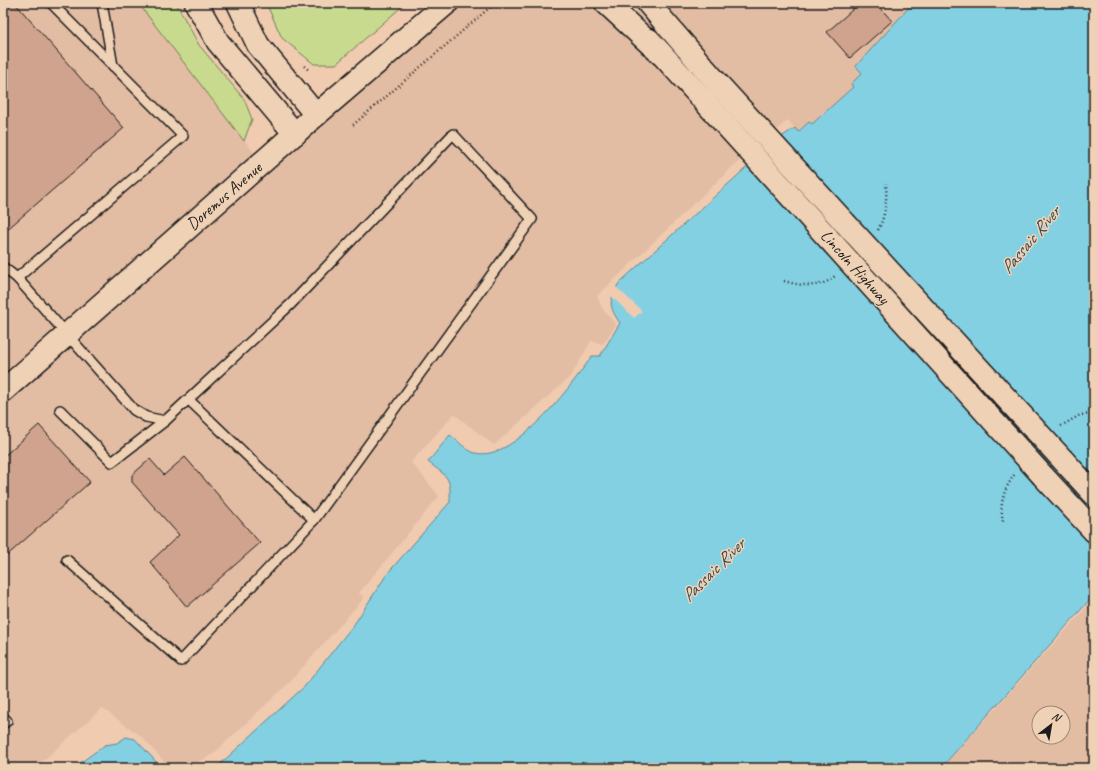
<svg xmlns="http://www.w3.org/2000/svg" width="1097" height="771" font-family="Caveat,sans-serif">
  <rect width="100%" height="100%" fill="#f0cbb0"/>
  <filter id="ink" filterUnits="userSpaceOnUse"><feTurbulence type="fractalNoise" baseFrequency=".025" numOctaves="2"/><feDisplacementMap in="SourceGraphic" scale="8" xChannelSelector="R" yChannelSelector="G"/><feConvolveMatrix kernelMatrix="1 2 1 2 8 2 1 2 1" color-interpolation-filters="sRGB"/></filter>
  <g filter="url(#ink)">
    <g fill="#e2bca3" fill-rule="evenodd">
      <path d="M3 3H138L265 167 448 3H913L856 66 862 73 851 84 853 87 812 124 809 122 798 132 788 120 730 169 597 296 602 308 616 325 603 344 591 341 571 376 494 445 454 414 411 462 439 496 359 593 364 598 289 683 213 754 187 768H170L142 737 102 708 35 768H3Z"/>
      <path d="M1094 599V768H942ZM1039 713H1063V737H1039Z"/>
    </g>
    <g fill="#c8da8e" stroke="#727b55">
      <path d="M138 3H176L199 45 244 99 252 119 244 141Z"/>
      <path d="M266 3H406L336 64H314L282 38Z"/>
    </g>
    <g fill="#84d0e3" stroke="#5a8893">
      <path d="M913 3H1094V595L941 768H216L305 686 355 623 387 574 450 502C451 477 448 477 428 462L450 435C457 440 467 451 475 453 514 463 573 384 592 356H600L620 323C608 306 609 300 619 283L778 139 795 128 798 132 809 122 812 124 853 87 851 84 862 73 856 66Z"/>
      <path d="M126 737 135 739 162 768H73L105 745 117 743Z"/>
    </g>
    <path fill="#f0cbb0" d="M615 286 642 311 634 318 610 295Z"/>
    <g fill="#cfa38d" stroke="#1c1c1c">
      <path d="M3 3H15L124 128 3 233Z"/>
      <path d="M860 3H876L892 21 850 58 827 32Z"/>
      <path d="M39 425 90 482 3 559V457Z"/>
      <path d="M185 457 260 543 187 607 150 562 179 535 132 482V475L150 459 164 475Z"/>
    </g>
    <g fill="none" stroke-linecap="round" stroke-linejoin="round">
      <g stroke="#1c1c1c" stroke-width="12">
        <g id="service">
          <path d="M102 3 113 66"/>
          <path d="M3 267 17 278 134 410 146 417 165 421 291 304 453 134 532 219 314 520"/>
          <path d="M17 278 183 136 51 3"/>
          <path d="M60 410 112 462 165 421"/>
          <path d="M67 560 181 661 314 520 189 400"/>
          <path d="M3 717 7 721 3 724"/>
        </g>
      </g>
      <g stroke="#1c1c1c" stroke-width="25">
        <path id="secondary" d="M3 391 316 115 447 3"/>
      </g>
      <g stroke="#1c1c1c" stroke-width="25">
        <g id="trunk">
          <path d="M648 3 717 83 845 223"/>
          <path d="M649 40 829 239"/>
          <path d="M1063 460 1094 494"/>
          <path d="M1043 476 1094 531"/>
        </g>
      </g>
      <g stroke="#1c1c1c" stroke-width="25">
        <g id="motorway">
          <path d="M196 3 218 42 295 134"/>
          <path d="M238 3 258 45 316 115"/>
          <path d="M606 3 661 54"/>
        </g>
      </g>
      <g stroke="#1c1c1c" stroke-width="2.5" stroke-dasharray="1 3" stroke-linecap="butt">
        <path d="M304 66 310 71"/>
        <path d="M353 125 495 3"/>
        <path d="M878 230C886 214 887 200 886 183"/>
        <path d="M784 281C801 286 821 289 835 276"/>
        <path d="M1061 426 1080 415 1094 414"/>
        <path d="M1003 521C999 503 1004 490 1014 475"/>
      </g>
      <use href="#service" stroke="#efd1b5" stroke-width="9"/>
      <use href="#secondary" stroke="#efd1b5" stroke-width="22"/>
      <use href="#trunk" stroke="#efd1b5" stroke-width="22"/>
      <use href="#motorway" stroke="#efd1b5" stroke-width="22"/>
      <g stroke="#1c1c1c" stroke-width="25" stroke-linecap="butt">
        <g id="trunk-bridge">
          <path d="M845 223 1063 460"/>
          <path d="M829 239 1043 476"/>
        </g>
      </g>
      <use href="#trunk-bridge" stroke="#efd1b5" stroke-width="22"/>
    </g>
  </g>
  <g text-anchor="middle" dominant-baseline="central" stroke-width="3" stroke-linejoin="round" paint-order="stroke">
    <g font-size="17" fill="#1c1c1c" stroke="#efd1b5">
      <text transform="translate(224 196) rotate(-41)">Doremus Avenue</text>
      <text transform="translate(855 267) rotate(48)">Lincoln Highway</text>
    </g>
    <g font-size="18" font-style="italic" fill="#36494e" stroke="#efd1b5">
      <text transform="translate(1030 240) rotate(-50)">Passaic River</text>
      <text transform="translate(713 570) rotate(-45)">Passaic River</text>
    </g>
  </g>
  <rect width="1097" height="771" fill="none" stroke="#efd1b5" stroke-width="16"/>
  <rect x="8" y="8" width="1081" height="755" fill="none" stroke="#1c1c1c" stroke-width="1.5" filter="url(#ink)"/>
  <g transform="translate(1051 725) rotate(31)"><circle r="19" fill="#efd1b5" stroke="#9b8978"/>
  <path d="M0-3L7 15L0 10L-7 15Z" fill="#1c1c1c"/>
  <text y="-6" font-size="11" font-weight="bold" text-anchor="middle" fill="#1c1c1c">N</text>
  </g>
</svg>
